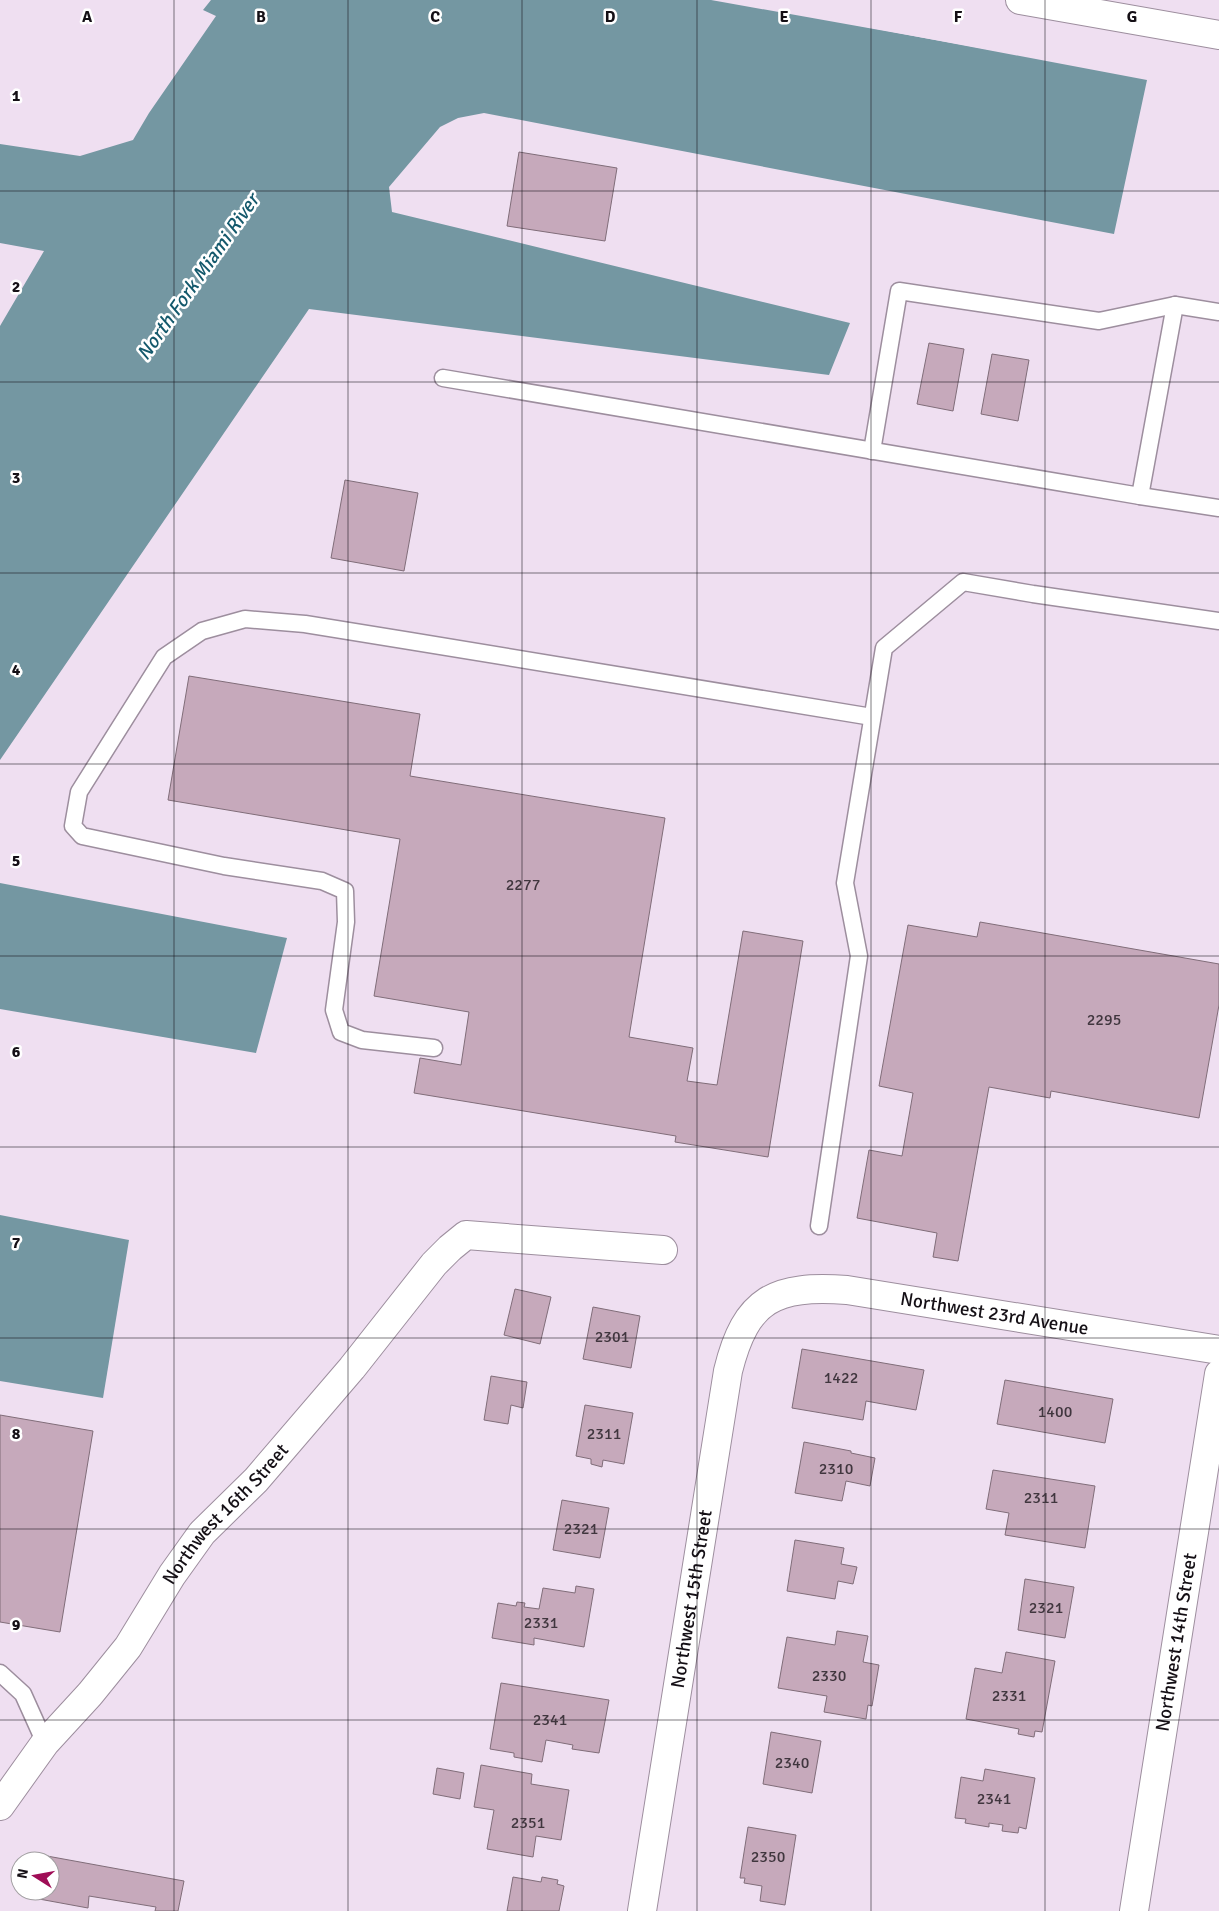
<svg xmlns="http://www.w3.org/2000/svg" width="1219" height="1911" font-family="Signika,sans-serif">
  <rect width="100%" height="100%" fill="#efdff1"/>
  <g fill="#7497a2">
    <path d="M211 0H723L1147 80 1114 234 484 113 458 118 440 127 389 187 392 212 850 323 829 375 309 309 0 760V326L44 251 0 243V144L80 156 133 140 149 113 216 16 203 10Z"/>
    <path d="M0 883 287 938 256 1053 0 1009Z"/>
    <path d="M0 1215 129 1240 103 1398 0 1381Z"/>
  </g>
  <path fill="#efdff1" d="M711 0H737L1137 75V76Z"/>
  <g fill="#c6a9bb" stroke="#806d79">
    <path d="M519 152 617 168 605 241 507 226Z"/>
    <path d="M929 343 964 349 953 411 917 404Z"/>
    <path d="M992 354 1029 360 1018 421 981 414Z"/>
    <path d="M345 480 418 493 404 571 331 558Z"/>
    <path d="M189 676 420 714 410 776 665 818 629 1037 693 1048 687 1081 717 1085 743 931 803 941 768 1157 675 1142 676 1136 414 1093 420 1058 461 1065 469 1012 374 996 400 839 168 800Z"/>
    <path d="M980 922 1219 964V1005L1199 1118 1051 1091 1050 1098 989 1087 958 1261 933 1257 937 1233 857 1218 869 1150 902 1156 913 1093 879 1086 908 925 977 937Z"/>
    <path d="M515 1289 551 1297 540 1344 504 1335Z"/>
    <path d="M593 1307 640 1316 631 1368 583 1359Z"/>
    <path d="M802 1349 924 1370 916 1410 866 1401 863 1420 792 1408Z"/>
    <path d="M491 1376 527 1382 523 1408 511 1405 508 1424 484 1420Z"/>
    <path d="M1005 1380 1113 1399 1105 1443 997 1424Z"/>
    <path d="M585 1405 633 1413 624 1464 603 1460 602 1467 591 1464V1459L576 1456Z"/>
    <path d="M0 1415 93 1431 60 1632 0 1622Z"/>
    <path d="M804 1442 851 1451V1453L875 1458 870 1486 846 1481 842 1501 795 1493Z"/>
    <path d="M993 1470 1095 1486 1085 1548 1005 1535 1009 1513 986 1509Z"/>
    <path d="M562 1500 609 1508 600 1558 553 1550Z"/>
    <path d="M795 1540 844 1548 841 1564 857 1567 853 1584 838 1581 835 1599 787 1591Z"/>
    <path d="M1025 1579 1074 1587 1065 1638 1018 1630Z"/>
    <path d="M576 1586 594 1589 584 1647 534 1638V1645L492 1638 498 1603 516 1606 517 1602 525 1603 524 1607 539 1609 543 1588 575 1593Z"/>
    <path d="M837 1631 868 1636 863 1662 879 1665 872 1706 868 1705 866 1719 824 1712 827 1696 778 1688 787 1637 835 1645Z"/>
    <path d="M1006 1652 1055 1661 1042 1732 1035 1731 1034 1737 1018 1734 1019 1729 966 1719 975 1668 1002 1673Z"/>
    <path d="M501 1683 609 1700 599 1753 572 1749 573 1745 546 1740 542 1762 514 1757V1753L490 1749Z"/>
    <path d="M771 1732 821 1741 812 1793 763 1784Z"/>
    <path d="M481 1765 532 1774 531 1784 569 1790 561 1840 536 1836 533 1857 487 1849 494 1810 474 1807Z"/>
    <path d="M437 1768 464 1773 460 1799 433 1794Z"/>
    <path d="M985 1769 1035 1778 1026 1829 1019 1827 1018 1833 1002 1831 1003 1825 989 1823V1827L965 1823 966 1819 955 1818 961 1777 983 1781Z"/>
    <path d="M748 1827 796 1835 785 1905 760 1901 762 1886 744 1883 745 1878H740Z"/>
    <path d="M47 1856 184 1881 178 1911H155L156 1907 89 1896 88 1908 39 1899 41 1891H50V1861H46Z"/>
    <path d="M513 1877 541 1882 542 1877 558 1880 557 1884 564 1886 559 1911H507Z"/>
  </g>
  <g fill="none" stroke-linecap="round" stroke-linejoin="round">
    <g stroke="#9d8e9e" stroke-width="19">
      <g id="lane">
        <path d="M443 378 1140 496 1175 305"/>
        <path d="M872 451 899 291 1099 321 1175 305 1219 312"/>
        <path d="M1140 496 1219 508"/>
        <path d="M434 1048 362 1040 341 1032 334 1010 346 922 345 891 322 881 224 866 82 836 73 826 79 792 164 657 202 631 245 619 305 624 410 641 872 717"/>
        <path d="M819 1226 859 956 845 883 884 648 963 582 1033 594 1219 621"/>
        <path d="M0 1673 23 1694 45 1743"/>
      </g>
    </g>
    <g stroke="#9d8e9e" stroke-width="30">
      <g id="street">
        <path id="s1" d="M0 1806 45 1743 90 1694 128 1647 172 1575 202 1533 256 1480 352 1368 434 1264 450 1248 466 1235 663 1250"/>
        <path id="s2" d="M642 1911 728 1371C746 1298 775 1285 847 1290L1219 1350"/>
      </g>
    </g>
    <g stroke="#9d8e9e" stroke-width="30">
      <g id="secondary">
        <path d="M1020 0 1219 35"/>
        <path id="s3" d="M1134 1911 1219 1374"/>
      </g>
    </g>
    <use href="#lane" stroke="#fff" stroke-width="16"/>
    <use href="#street" stroke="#fff" stroke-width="28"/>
    <use href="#secondary" stroke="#fff" stroke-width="28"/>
  </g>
  <path fill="none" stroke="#140f15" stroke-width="1" stroke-opacity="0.55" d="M174 0V1911M348 0V1911M522 0V1911M697 0V1911M871 0V1911M1045 0V1911M0 191H1219M0 382H1219M0 573H1219M0 764H1219M0 956H1219M0 1147H1219M0 1338H1219M0 1529H1219M0 1720H1219"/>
  <g text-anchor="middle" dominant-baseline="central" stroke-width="5" stroke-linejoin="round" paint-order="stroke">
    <g font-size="16" fill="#40363e">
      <text x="523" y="885">2277</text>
      <text x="1104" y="1020">2295</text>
      <text x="612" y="1337">2301</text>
      <text x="841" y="1378">1422</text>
      <text x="1055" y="1412">1400</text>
      <text x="604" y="1434">2311</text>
      <text x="836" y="1469">2310</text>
      <text x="1041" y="1498">2311</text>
      <text x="581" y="1529">2321</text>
      <text x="1046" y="1608">2321</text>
      <text x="541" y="1623">2331</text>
      <text x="829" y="1676">2330</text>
      <text x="1009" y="1696">2331</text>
      <text x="550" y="1720">2341</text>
      <text x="792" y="1763">2340</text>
      <text x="994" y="1799">2341</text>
      <text x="528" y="1823">2351</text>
      <text x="768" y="1857">2350</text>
    </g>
    <g font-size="19" fill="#140f15" stroke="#fff">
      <text stroke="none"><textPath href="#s2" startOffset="860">Northwest 23rd Avenue</textPath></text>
      <text stroke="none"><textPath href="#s1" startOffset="370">Northwest 16th Street</textPath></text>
      <text stroke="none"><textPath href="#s2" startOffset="316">Northwest 15th Street</textPath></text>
      <text stroke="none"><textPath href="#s3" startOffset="272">Northwest 14th Street</textPath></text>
    </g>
    <g font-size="20" font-style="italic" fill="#14596c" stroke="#fff">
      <text transform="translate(198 277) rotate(-55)">North Fork Miami River</text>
    </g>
  </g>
  <g font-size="16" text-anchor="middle" font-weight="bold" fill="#140f15" stroke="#fff" stroke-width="5" stroke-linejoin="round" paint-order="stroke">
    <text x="87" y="22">A</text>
    <text x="261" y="22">B</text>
    <text x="435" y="22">C</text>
    <text x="610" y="22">D</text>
    <text x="784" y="22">E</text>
    <text x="958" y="22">F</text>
    <text x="1132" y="22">G</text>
    <text x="16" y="101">1</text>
    <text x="16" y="292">2</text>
    <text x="16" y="483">3</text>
    <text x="16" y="675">4</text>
    <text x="16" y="866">5</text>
    <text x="16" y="1057">6</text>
    <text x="16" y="1248">7</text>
    <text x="16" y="1439">8</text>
    <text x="16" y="1630">9</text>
  </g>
  <g transform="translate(35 1876) rotate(281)"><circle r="24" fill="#ffffff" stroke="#a19fa1"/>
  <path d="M0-4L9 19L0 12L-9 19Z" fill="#9f0d56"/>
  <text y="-8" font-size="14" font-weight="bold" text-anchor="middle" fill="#140f15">N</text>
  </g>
</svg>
